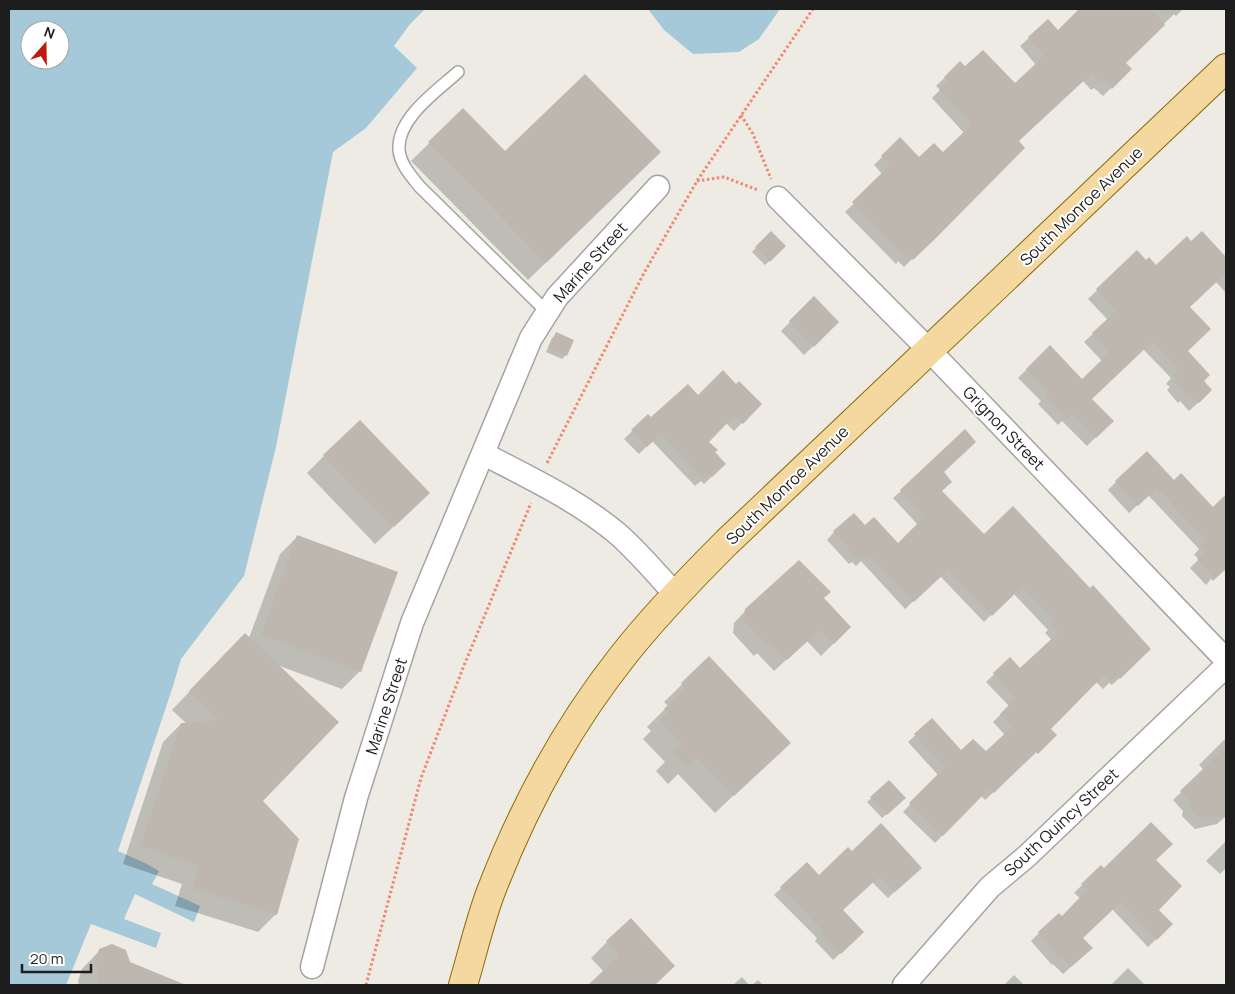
<svg xmlns="http://www.w3.org/2000/svg" width="1235" height="994" font-family="Manrope,sans-serif">
  <rect width="100%" height="100%" fill="#edebe3"/>
  <g fill="#a6c9d9" fill-rule="evenodd">
    <path d="M9 9H425L410 24 394 46 417 68 366 128 333 152 276 447 244 576 181 659 173 686 118 851 145 863 159 871 152 884 200 906 194 922 135 894 124 919 161 933 156 948 91 924 66 985H9ZM30 30H60V60H30Z"/>
    <path d="M648 9H780L759 39 739 52 693 54 664 30Z"/>
  </g>
  <g fill="#0003">
    <path d="M1081 9H1183L1176 16 1174 14 1124 63 1130 69 1103 96 1094 88 1091 90 1083 81 1017 141 1024 148 904 267 898 261 896 264 845 212 883 175 874 165 900 139 919 158 943 154 964 133 932 98 940 90 936 86 960 63 965 68 1015 85 1036 65 1020 46 1048 21 1058 32Z"/>
    <path d="M463 110 505 153 642 169 528 280 411 161Z"/>
    <path d="M771 232 785 246 765 265 752 252Z"/>
    <path d="M1202 233 1226 259V293L1216 282 1188 308 1186 351 1202 381V399L1189 411 1180 401 1178 403 1167 390 1170 387 1166 384 1171 378 1143 349 1091 399 1112 421 1087 446 1062 421 1058 425 1038 404 1041 401 1018 378 1050 347 1082 380 1102 361 1084 342 1108 320 1088 299 1137 252 1146 261 1156 267 1191 243Z"/>
    <path d="M814 298 838 322 804 355 781 331Z"/>
    <path d="M557 334 566 355 562 359 546 352 552 338Z"/>
    <path d="M736 386 760 404 734 431 726 423 708 442 713 453 725 464 704 484 701 481 695 486 652 441 639 454 624 439 648 416 651 419 698 397Z"/>
    <path d="M324 456 411 510 375 544 307 473Z"/>
    <path d="M942 473 941 491 984 536 1090 589 1150 649 1112 685 1109 683 1103 689 1096 682 1049 729 1055 735 985 800 981 796 935 843 903 812 938 775 908 742 932 720 961 752 985 753 1005 735 993 722 1009 706 986 682 1010 659 1020 670 1052 640 1045 633 1048 630 1013 593 984 622 940 576 905 609 861 561 856 566 852 562 849 564 827 540 834 532 865 527 898 545 918 525 893 498 901 491Z"/>
    <path d="M1173 481 1212 508 1226 495V569L1213 581 1211 579 1206 585 1190 568 1199 559 1194 555 1199 549 1148 495 1129 513 1108 490 1116 482Z"/>
    <path d="M298 536 360 671 342 689 277 665 261 801 276 914 258 932 175 906 182 884 123 864 163 742 181 724H187L172 710 227 652 249 638 280 554Z"/>
    <path d="M822 598 850 627 821 656 807 641 774 671 757 653 754 656 733 633 734 623 746 610Z"/>
    <path d="M709 658 771 760 715 813 678 774 668 784 656 771 665 762 643 739 651 731 647 727 668 706 664 702Z"/>
    <path d="M1226 738V816L1217 824 1195 829 1182 816 1183 811 1173 800 1204 770 1199 765Z"/>
    <path d="M889 782 904 798 882 818 867 802Z"/>
    <path d="M1226 841V868L1220 874 1206 861Z"/>
    <path d="M852 852 913 874 888 898 872 882 842 910 863 932 833 960 815 941 817 938 774 895 806 864 819 876Z"/>
    <path d="M1155 860 1157 910 1172 924 1148 947 1112 909 1081 938 1083 956 1063 974 1053 964 1052 965 1031 941 1039 933 1062 917 1080 898 1074 893 1082 885 1104 869Z"/>
    <path d="M607 942 674 966 654 985H590L604 972 591 958Z"/>
    <path d="M100 950 129 963 177 985H79L78 981 82 969Z"/>
    <path d="M1128 968 1145 985H1111Z"/>
    <path d="M1014 975 1024 985H1004Z"/>
    <path d="M742 977 749 985H733Z"/>
    <path d="M758 980 763 985H752Z"/>
  </g>
  <g fill="#beb7b0">
    <path d="M1079 9H1150L1165 25 1126 63 1132 69 1112 89 1104 80 1101 83 1092 73 1019 141 1025 148 934 240 913 260 907 254 905 256 852 202 890 165 881 156 900 137 919 157 934 143 943 152 972 124 939 89 948 81 944 77 960 61 965 66 983 50 1015 83 1044 56 1028 37 1048 19 1058 30Z"/>
    <path d="M585 74 661 152 546 263 428 142 463 108 505 151Z"/>
    <path d="M771 231 786 246 770 262 755 247Z"/>
    <path d="M1202 231 1226 257V273L1190 307 1211 329 1188 351 1210 375 1204 381 1212 390 1199 403 1190 394 1188 395 1174 381 1177 378 1174 374 1179 369 1153 341 1092 399 1114 421 1096 438 1072 413 1067 418 1045 395 1048 392 1026 369 1050 345 1082 379 1110 352 1092 333 1116 311 1096 289 1137 250 1146 260 1149 257 1156 265 1187 236 1191 241Z"/>
    <path d="M814 296 839 322 814 347 789 321Z"/>
    <path d="M556 332 574 340 567 356 549 348Z"/>
    <path d="M723 370 736 384 739 381 762 404 743 424 734 416 709 442 718 450 715 452 726 464 712 477 709 474 704 479 661 434 647 447 631 430 648 414 651 417 688 384 698 395Z"/>
    <path d="M360 420 430 493 394 527 323 455Z"/>
    <path d="M965 429 976 442 944 472 952 482 942 491 984 534 1013 506 1090 588 1093 585 1151 649 1120 679 1118 676 1111 682 1104 675 1051 729 1057 735 1038 754 1036 752 994 793 989 789 943 836 909 803 945 767 914 734 932 718 961 750 973 739 986 751 1012 727 1000 714 1016 698 993 673 1010 657 1020 668 1059 632 1051 624 1055 621 1022 587 992 616 948 570 914 602 869 555 865 559 860 555 857 558 833 531 854 513 865 525 874 517 898 543 925 516 900 490Z"/>
    <path d="M1147 451 1174 480 1181 473 1213 507 1226 494V571L1224 569 1214 578 1197 559 1206 551 1201 546 1207 541 1157 488 1138 506 1115 481Z"/>
    <path d="M297 535 398 572 361 672 261 635Z"/>
    <path d="M799 560 831 592 824 598 851 627 834 644 820 630 787 660 770 642 767 645 744 620 745 609Z"/>
    <path d="M245 633 339 722 263 801 299 839 277 915 192 888 199 866 140 846 181 723 219 720 189 691Z"/>
    <path d="M709 656 791 743 734 796 697 757 686 767 673 752 682 744 660 720 668 713 664 709 685 688 681 683Z"/>
    <path d="M1226 747V816L1204 821 1190 808 1191 802 1180 791Z"/>
    <path d="M889 780 906 798 887 815 870 797Z"/>
    <path d="M1151 822 1173 844 1156 860 1182 886 1159 910 1173 924 1157 940 1121 902 1083 938 1093 948 1071 967 1062 957 1060 959 1038 932 1059 913 1062 916 1087 890 1081 884 1101 865 1104 868Z"/>
    <path d="M881 823 922 868 895 892 880 876 843 910 864 932 841 954 820 933 823 931 780 887 807 862 819 875 848 847 852 851Z"/>
    <path d="M631 918 675 966 655 985H588L620 955 606 941Z"/>
    <path d="M112 944 126 950 130 962 186 985H96L100 976 95 962 99 949Z"/>
  </g>
  <g fill="none" stroke-linecap="round" stroke-linejoin="round">
    <g stroke="#a4a4a4" stroke-width="14">
      <path id="lane" d="M458 72C437 91 397 118 399 150 400 164 412 177 420 187L547 312"/>
    </g>
    <g stroke="#a4a4a4" stroke-width="25">
      <g id="street">
        <path d="M778 198 929 350 1226 660"/>
        <path d="M484 454C530 478 579 501 619 535 639 553 657 574 675 594"/>
        <path d="M312 967 356 798 412 623 531 338 557 297 658 187"/>
        <path d="M904 985 990 887 1027 856 1226 666"/>
      </g>
    </g>
    <g stroke="#8c6c0a" stroke-width="30">
      <path id="primary" d="M463 985C472 955 479 924 490 894 522 810 566 728 622 657 654 616 690 579 727 542L1226 68"/>
    </g>
    <g stroke="#f08972" stroke-width="3" stroke-dasharray="2.5 2.5" stroke-linecap="butt">
      <path d="M741 115 753 134 771 179"/>
      <path d="M697 181 724 177 758 190"/>
      <path d="M547 463 644 273 697 181 813 9"/>
      <path d="M366 985 421 778 463 668 531 503"/>
    </g>
    <use href="#lane" stroke="#fff" stroke-width="11"/>
    <use href="#street" stroke="#fff" stroke-width="22"/>
    <use href="#primary" stroke="#f5d8a0" stroke-width="28"/>
  </g>
  <g text-anchor="middle" dominant-baseline="central" stroke-width="4" stroke-linejoin="round" paint-order="stroke">
    <g font-size="16" fill="#1d1d1d" stroke="#fff">
      <text transform="translate(1081 206) rotate(-44)">South Monroe Avenue</text>
      <text transform="translate(590 262) rotate(-48)">Marine Street</text>
      <text transform="translate(1004 428) rotate(46)">Grignon Street</text>
      <text transform="translate(787 485) rotate(-44)">South Monroe Avenue</text>
      <text transform="translate(386 706) rotate(-72)">Marine Street</text>
      <text transform="translate(1061 822) rotate(-43)">South Quincy Street</text>
    </g>
  </g>
  <rect width="1235" height="994" fill="none" stroke="#1d1d1d" stroke-width="20"/>
  <g transform="translate(45 45) rotate(20)"><circle r="24" fill="#ffffff" stroke="#a5a5a5"/>
  <path d="M0-4L9 19L0 12L-9 19Z" fill="#bd1b0d"/>
  <text y="-8" font-size="14" font-weight="bold" text-anchor="middle" fill="#1d1d1d">N</text>
  </g>
  <path d="M22 964v8h69v-8" fill="none" stroke="#1d1d1d" stroke-width="2.5"/>
  <text x="30" y="964" font-size="15" fill="#1d1d1d" stroke="#ffffff" stroke-width="4" paint-order="stroke">20 m</text>
</svg>
